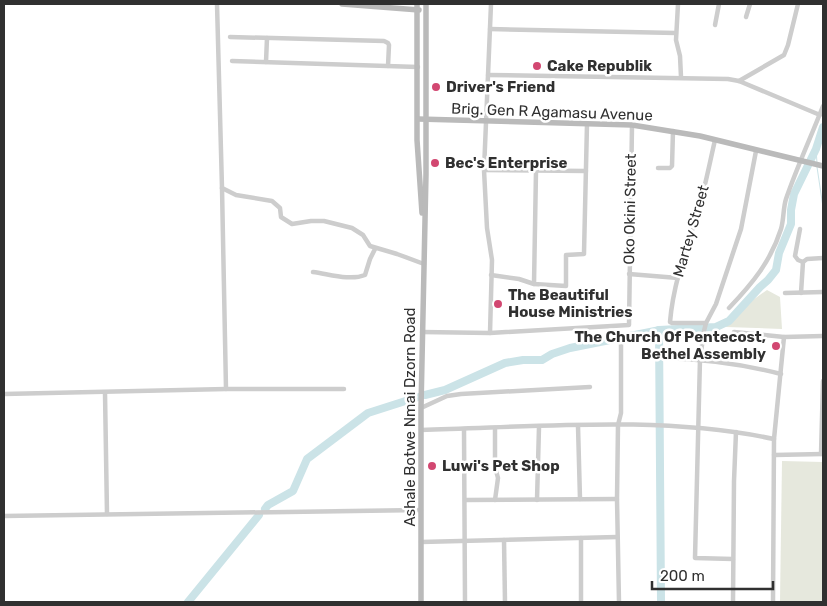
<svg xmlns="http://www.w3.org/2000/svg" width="827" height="606" font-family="Rubik,sans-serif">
  <rect width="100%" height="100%" fill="#fff"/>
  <g fill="#e6e8dd">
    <path d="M767 290 780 297 782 329 726 327V325L736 318 750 302Z"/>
    <path d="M782 461 823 462V602H780Z"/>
  </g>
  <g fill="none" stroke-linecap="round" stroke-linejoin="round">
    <g stroke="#cbe3e7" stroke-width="1">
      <path d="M816 149 817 163"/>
      <path d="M817 167 823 207"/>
    </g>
    <g stroke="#cbe3e7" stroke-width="8">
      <path d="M425 395 445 390 505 363 523 360H542L552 354 570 348 660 330"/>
      <path d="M265 509 268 505 293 491 307 459 368 413 418 397"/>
      <path d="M188 602 259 515"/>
      <path d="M661 602 659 330 716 327 729 321 760 287 768 280 776 270 779 253 791 224V210L794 194 816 149 823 127"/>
    </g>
    <g stroke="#cdcdcd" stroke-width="4.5">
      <path d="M217 4 222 188 226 389"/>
      <path d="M678 4 676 40 680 56 681 77"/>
      <path d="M746 17 750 4"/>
      <path d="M715 25 719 4"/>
      <path d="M490 29 676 33"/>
      <path d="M230 37 384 41 388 43 389 45 388 66"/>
      <path d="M232 61 418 67"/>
      <path d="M266 62 267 38"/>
      <path d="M488 75 728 79 739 81 820 115"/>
      <path d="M739 81 784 55 788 45 798 4"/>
      <path d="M658 168H670L672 166 673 131"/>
      <path d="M484 170 586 171"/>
      <path d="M222 188 236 195 272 201 280 208 281 217 292 224 311 221H324L352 228 363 235 370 246 397 254 424 264"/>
      <path d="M800 229 795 256 798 260 803 262"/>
      <path d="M313 272C329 274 350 281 365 275L370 259 375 249"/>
      <path d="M629 274 678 278"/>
      <path d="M491 275 519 279 534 284 566 286V255L584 254V253L587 124"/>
      <path d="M534 284 536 171"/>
      <path d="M785 293 823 292"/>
      <path d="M801 293 803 262 807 259 823 258"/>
      <path d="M729 308C752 284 771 261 781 229 784 219 783 208 786 199 797 167 811 137 823 106"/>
      <path d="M706 323H672L670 322C673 286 685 252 696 218 704 193 709 166 715 140"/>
      <path d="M422 332 490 333 629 325 632 125"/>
      <path d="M734 332 784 337 823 336"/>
      <path d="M490 333 492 260 487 228 484 170 491 4"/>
      <path d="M663 358C703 359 742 364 781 374"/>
      <path d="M105 393 107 514"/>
      <path d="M4 394 226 389H344"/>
      <path d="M421 408 447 396 461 394 590 387"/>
      <path d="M578 426 580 499"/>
      <path d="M464 429 465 602"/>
      <path d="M421 430C537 427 660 415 774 439"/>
      <path d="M821 454 823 381"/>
      <path d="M774 455 823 454"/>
      <path d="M465 500 617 499"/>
      <path d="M495 500 498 478 495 467V428"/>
      <path d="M537 500 539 427"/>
      <path d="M4 516 421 510"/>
      <path d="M581 538V602"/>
      <path d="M504 540 505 602"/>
      <path d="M421 542 617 537"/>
      <path d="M733 559 695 558 700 359 704 331 706 323 716 304 741 229 756 151"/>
      <path d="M619 602 617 499 618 425 621 413V342"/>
      <path d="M733 602 734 481 736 432"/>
      <path d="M773 602 774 439 784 337"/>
    </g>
    <g stroke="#bababa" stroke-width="5.5">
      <path d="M342 4 419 10"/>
      <path d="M417 4V140L422 213"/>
      <path d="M418 119 632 125 700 136 823 166"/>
      <path d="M421 602V408L426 174V4"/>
    </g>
  </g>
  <g fill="#d24771" stroke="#fff" stroke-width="2">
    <circle cx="537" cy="66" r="5"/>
    <circle cx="436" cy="87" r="5"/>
    <circle cx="435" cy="163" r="5"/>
    <circle cx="498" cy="304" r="5"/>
    <circle cx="776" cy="346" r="5"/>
    <circle cx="432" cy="466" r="5"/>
  </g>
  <g text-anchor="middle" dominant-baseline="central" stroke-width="5" stroke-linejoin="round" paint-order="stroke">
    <g font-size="15" font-weight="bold" fill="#303030" stroke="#fff" text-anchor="start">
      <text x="547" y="66">Cake Republik</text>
      <text x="446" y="87">Driver's Friend</text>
      <text x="445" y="163">Bec's Enterprise</text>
      <text x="508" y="295">The Beautiful<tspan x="508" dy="17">House Ministries</tspan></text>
      <text x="766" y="337" text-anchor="end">The Church Of Pentecost,<tspan x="766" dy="17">Bethel Assembly</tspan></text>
      <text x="442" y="466">Luwi's Pet Shop</text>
    </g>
    <g font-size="15" fill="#303030" stroke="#fff">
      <text transform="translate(552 112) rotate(2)">Brig. Gen R Agamasu Avenue</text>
      <text transform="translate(630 209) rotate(-89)">Oko Okini Street</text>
      <text transform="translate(691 231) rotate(-74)">Martey Street</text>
      <text transform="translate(410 417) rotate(-90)">Ashale Botwe Nmai Dzorn Road</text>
    </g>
  </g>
  <rect width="827" height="606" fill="none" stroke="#303030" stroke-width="10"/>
  <path d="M652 581v8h121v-8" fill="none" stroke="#303030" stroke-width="2.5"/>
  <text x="660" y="581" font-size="15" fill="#303030" stroke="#ffffff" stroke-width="4" paint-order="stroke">200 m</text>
</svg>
